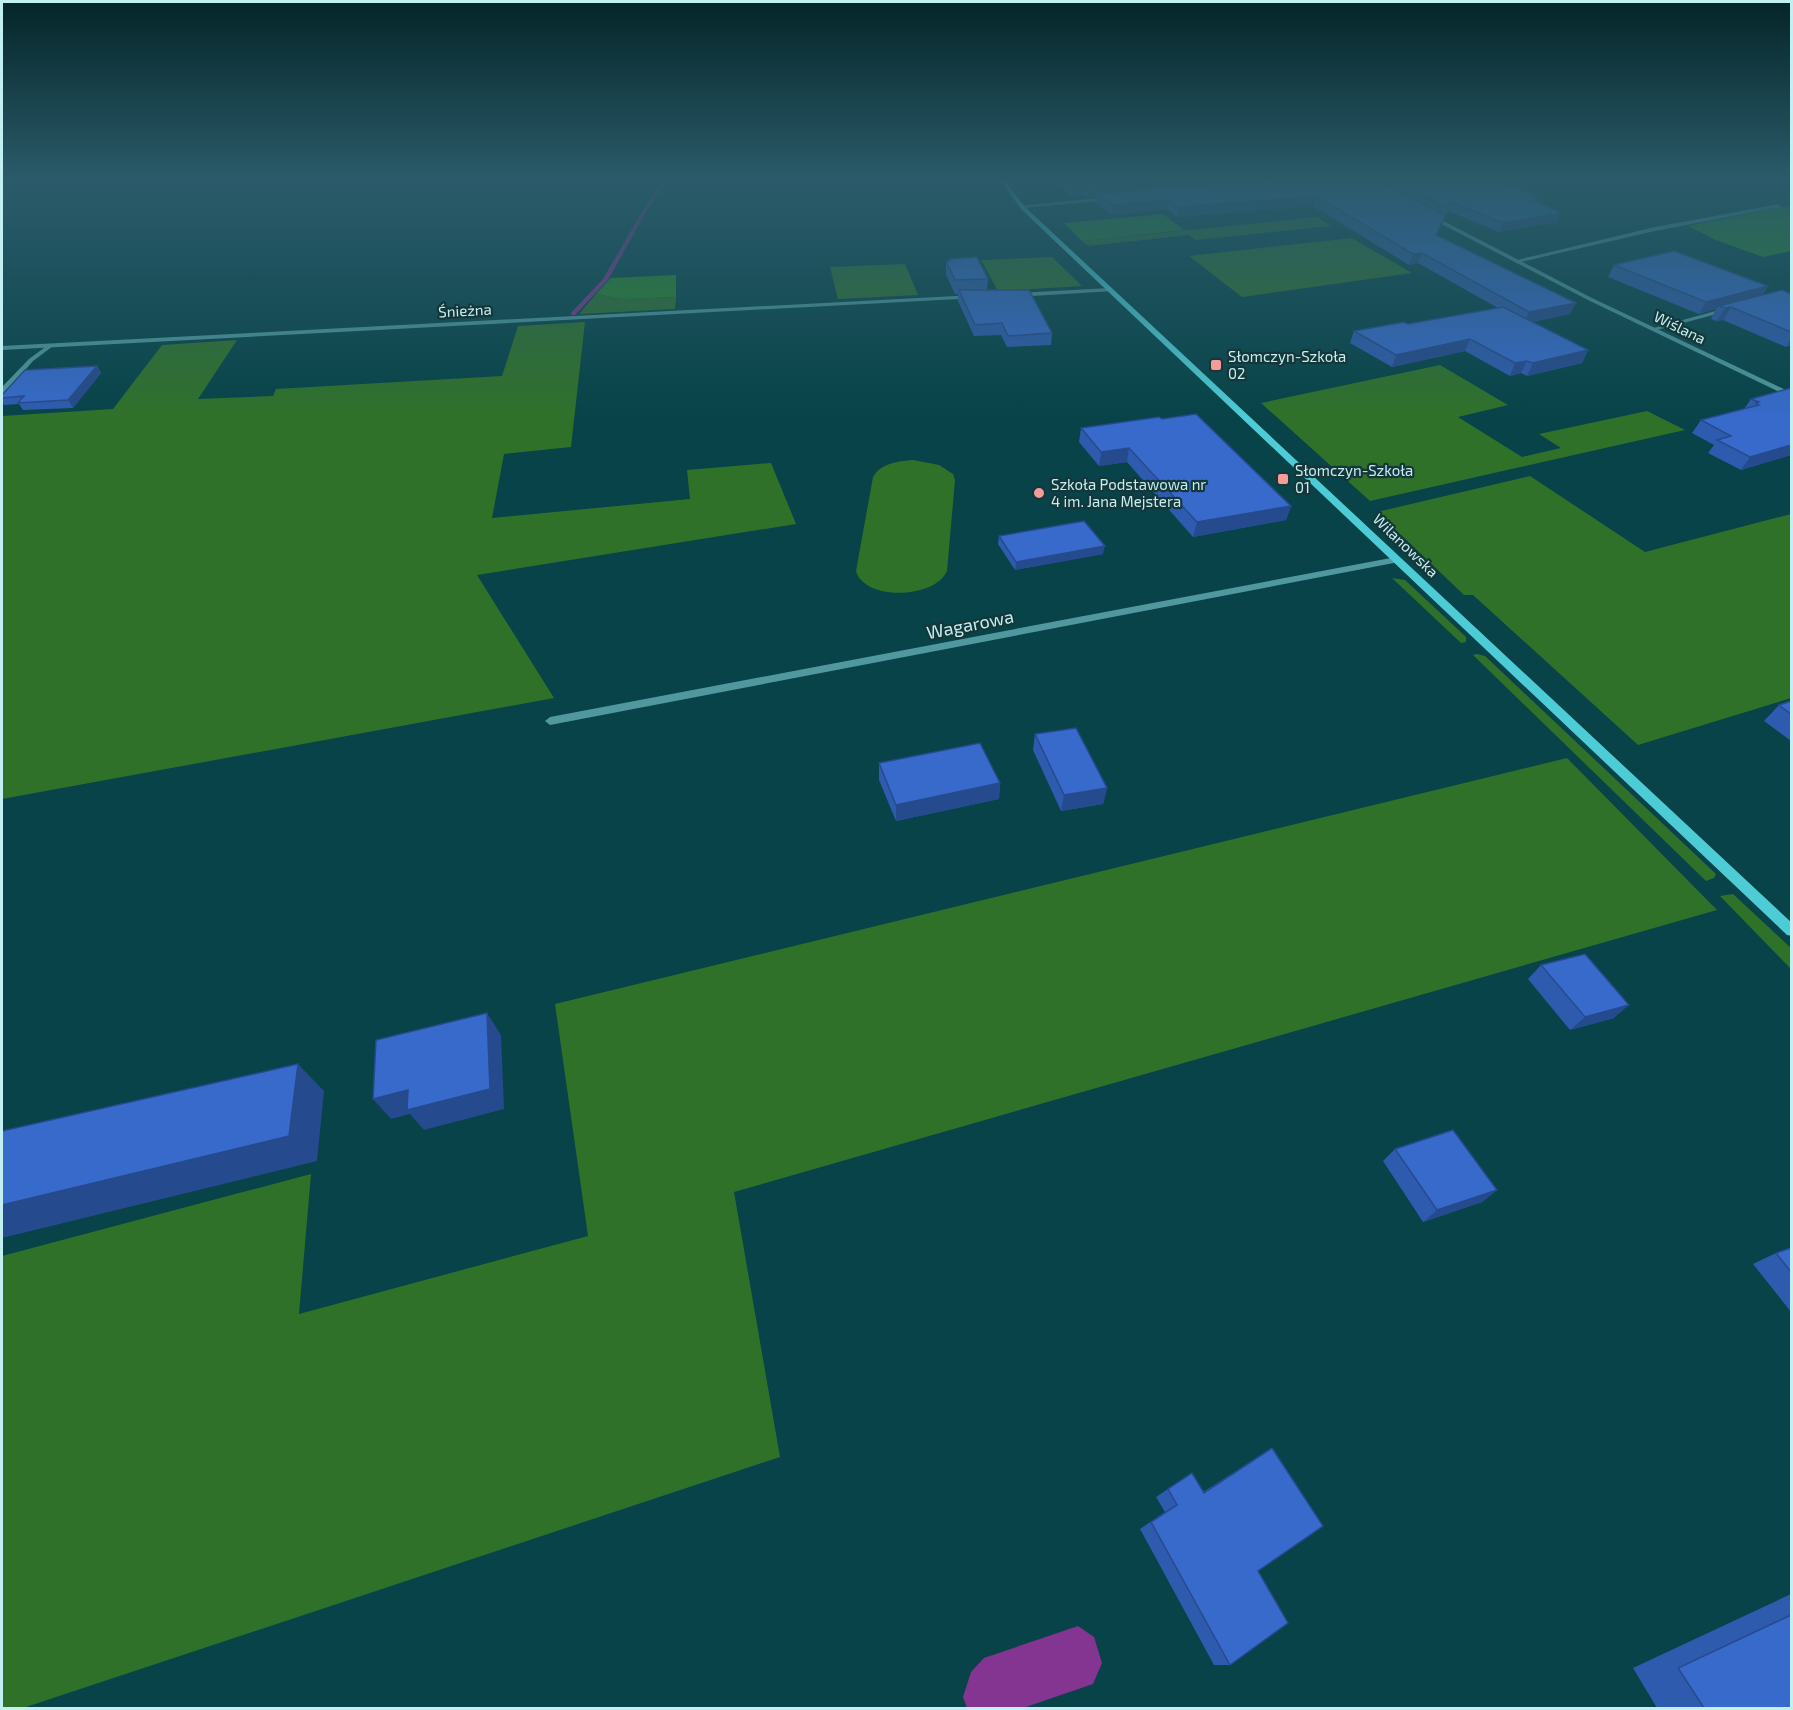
<svg xmlns="http://www.w3.org/2000/svg" width="1793" height="1710" font-family="'Exo 2',sans-serif">
  <rect width="100%" height="100%" fill="#074348"/>
  <g fill="#30712a">
    <path d="M1317 217 1331 226 1196 240 1189 235 1088 246 1082 241Z"/>
    <path d="M1352 238 1412 273 1242 297 1189 256Z"/>
    <path d="M1052 257 1082 286 998 291 981 260Z"/>
    <path d="M905 264 918 295 838 299 830 267Z"/>
    <path d="M596 294 622 299 676 297 675 309 579 314Z"/>
    <path d="M585 322 571 447 504 454 492 518 690 499 687 470 771 463 796 524 477 575 554 698 2 799V416L113 409 162 345 237 340 198 399 273 396 276 389 502 376 518 326Z"/>
    <path d="M1440 365 1508 405 1458 417 1522 457 1561 448 1539 434 1647 411 1685 430 1370 501 1261 403Z"/>
    <path d="M913 460 939 465 953 474 955 480 947 571C935 599 864 601 856 571L873 477C881 463 899 461 913 460Z"/>
    <path d="M1530 476 1645 552 1791 514V698L1638 745 1473 595H1464L1377 512Z"/>
    <path d="M1392 578 1405 580 1466 637V642L1461 643Z"/>
    <path d="M1477 654 1485 656 1716 874 1714 878 1706 881 1473 655Z"/>
    <path d="M1567 758 1717 910 734 1192 780 1457 23 1708H2V1256L311 1174 299 1314 588 1236 555 1004Z"/>
    <path d="M1733 894 1791 948V969L1720 896Z"/>
  </g>
  <g fill="#2b8824">
    <path d="M1791 205V251L1763 257 1716 240 1688 226Z"/>
    <path d="M1163 214 1184 230 1082 241 1064 223Z"/>
    <path d="M676 275V297L622 299 596 294 611 278Z"/>
  </g>
  <path fill="#843491" d="M1078 1626 1094 1637 1102 1663 1093 1684 1023 1708H967L963 1697 971 1672 984 1658Z"/>
  <g fill="none" stroke-linecap="round" stroke-linejoin="round">
    <path fill="#843491" fill-rule="evenodd" d="M664 180H668L650 205 608 280 575 315H571V313L603 279 646 205Z"/>
    <path stroke="#659a9e" stroke-width="1.5" stroke-dasharray="1.5 2" stroke-linecap="butt" d="M1300 182 1330 180"/>
    <g fill="#50989d" fill-rule="evenodd">
      <path d="M1110 197 1112 200 1022 208 1019 206Z"/>
      <path d="M1779 204 1781 207 1655 231 1516 263 1513 261 1655 227Z"/>
      <path d="M1730 307 1732 308V310L1653 331 1650 329Z"/>
      <path d="M48 345 53 346 33 361 5 393H2V387L29 359Z"/>
    </g>
    <g fill="#50989d" fill-rule="evenodd">
      <path d="M1430 214 1592 298 1792 393V398L1588 300 1428 217Z"/>
      <path d="M1111 288 1113 291 1016 297 1013 295 1016 293Z"/>
      <path d="M975 295 977 296V298L2 350V346Z"/>
      <path d="M1396 557 1400 560 1399 562 550 725 545 721 550 717Z"/>
    </g>
    <path fill="#4eccd5" fill-rule="evenodd" d="M1000 180H1004L1025 207 1792 923V936L1787 935 1021 209Z"/>
  </g>
  <g fill="#2f5baf">
    <path d="M1055 180H1302L1309 184H1387L1388 180H1500L1539 203 1557 222 1499 232 1448 211 1437 235 1570 314 1532 322 1588 350 1582 363 1527 376 1521 373 1510 376 1465 351 1392 367 1350 343 1354 331 1408 324 1498 308 1418 263 1409 265 1313 206 1177 217 1167 209 1112 215 1095 203 1096 196 1087 197 1084 195 1072 196Z"/>
    <path d="M949 259 988 279 987 290 1052 333 1051 345 1007 347 1001 335 974 336 958 301V294H955L946 275V261H948Z"/>
    <path d="M1614 265 1768 286 1762 295 1791 294V345L1786 347 1723 320 1717 321 1711 319 1716 309 1699 314 1608 277Z"/>
    <path d="M97 366 101 373 73 408 23 410 19 404 4 405 2 401V395Z"/>
    <path d="M1791 388V455L1741 470 1708 453 1714 445 1692 433 1701 420 1744 409 1751 399Z"/>
    <path d="M1162 419 1291 506 1286 520 1193 537 1127 462 1099 466 1079 442 1081 428Z"/>
    <path d="M999 536 1103 554 1015 570 998 544Z"/>
    <path d="M1791 701V741L1764 721 1779 705Z"/>
    <path d="M1035 734 1107 788 1103 804 1061 811 1033 750Z"/>
    <path d="M879 763 1000 783 999 799 896 821 879 780Z"/>
    <path d="M1541 965 1614 1018 1570 1030 1528 979Z"/>
    <path d="M1395 1149 1497 1190 1482 1202 1423 1222 1383 1161Z"/>
    <path d="M1791 1248V1312L1753 1264 1776 1253Z"/>
    <path d="M1272 1448 1258 1571 1230 1665H1214L1140 1529 1165 1512 1156 1497 1192 1473 1203 1492Z"/>
    <path d="M1791 1594V1708H1657L1633 1668Z"/>
  </g>
  <g fill="#264a8e">
    <path d="M1172 180H1214L1213 185 1096 194V196L1087 197 1088 188Z"/>
    <path d="M1085 186 1084 195 1072 196 1073 187Z"/>
    <path d="M1316 196 1313 206 1177 217 1179 207Z"/>
    <path d="M1169 200 1167 209 1112 215 1113 205Z"/>
    <path d="M1561 213 1557 222 1499 232 1503 223Z"/>
    <path d="M1422 253 1418 263 1409 265 1413 254Z"/>
    <path d="M1768 286 1761 298 1719 306 1716 309 1699 314 1706 302Z"/>
    <path d="M1576 303 1570 314 1524 323 1529 312Z"/>
    <path d="M1731 307 1723 320 1717 321 1725 308Z"/>
    <path d="M1470 339 1465 351 1392 367 1396 355Z"/>
    <path d="M1791 339V345L1786 347Z"/>
    <path d="M1588 350 1582 363 1527 376 1533 363Z"/>
    <path d="M1527 361 1521 373 1510 376 1515 363Z"/>
    <path d="M97 366 101 373 73 408 68 400Z"/>
    <path d="M1791 445V455L1741 470 1750 457Z"/>
    <path d="M1129 448 1127 462 1099 466 1101 452Z"/>
    <path d="M1291 506 1286 520 1193 537 1197 522Z"/>
    <path d="M1105 546 1103 554 1015 570 1016 562Z"/>
    <path d="M1000 783 999 799 896 821V805Z"/>
    <path d="M1107 788 1103 804 1061 811 1064 795Z"/>
    <path d="M1629 1005 1614 1018 1570 1030 1585 1017Z"/>
    <path d="M487 1013 501 1035 504 1109 424 1130 410 1114 391 1119 373 1099Z"/>
    <path d="M298 1064 324 1091 317 1161 2 1238V1205Z"/>
    <path d="M1497 1190 1482 1202 1423 1222 1437 1210Z"/>
  </g>
  <g fill="#376acb" stroke="#264a8e" stroke-width="1.5">
    <path d="M1066 180H1172L1088 188 1085 186 1073 187Z"/>
    <path d="M1219 180H1302L1309 184 1363 180H1378L1445 216 1436 235 1576 303 1529 312 1422 253 1413 254 1316 196 1179 207 1169 200 1113 205 1096 194 1217 183Z"/>
    <path d="M1392 180H1500L1541 199 1533 200 1561 213 1503 223 1451 202 1448 209Z"/>
    <path d="M1674 251 1768 286 1706 302 1614 265Z"/>
    <path d="M977 257 988 279 955 280 946 261H950L949 259Z"/>
    <path d="M959 290H1029L1052 333 1008 336 1002 323 975 325Z"/>
    <path d="M1782 290 1791 294V332L1731 307 1725 308 1719 306Z"/>
    <path d="M1503 307 1588 350 1533 363 1527 361 1515 363 1470 339 1396 355 1354 331 1404 322 1408 324Z"/>
    <path d="M97 366 68 400 18 403 24 396 2 398V395L25 370Z"/>
    <path d="M1791 388V445L1750 457 1717 440 1731 436 1701 420 1759 405 1756 403 1759 402 1751 399Z"/>
    <path d="M1196 414 1291 506 1197 522 1129 448 1101 452 1081 428 1159 417 1162 419Z"/>
    <path d="M1084 521 1105 546 1016 562 999 536Z"/>
    <path d="M1791 701V714L1779 705Z"/>
    <path d="M1076 728 1107 788 1064 795 1035 734Z"/>
    <path d="M980 743 1000 783 896 805 879 763Z"/>
    <path d="M1585 954 1629 1005 1585 1017 1541 965Z"/>
    <path d="M487 1013 490 1089 407 1110 408 1090 373 1099 376 1040Z"/>
    <path d="M298 1064 289 1136 2 1205V1131Z"/>
    <path d="M1453 1130 1497 1190 1437 1210 1395 1149Z"/>
    <path d="M1791 1248V1272L1776 1253Z"/>
    <path d="M1272 1448 1323 1526 1258 1571 1288 1623 1230 1665 1151 1522 1177 1505 1168 1489 1192 1473 1204 1493Z"/>
    <path d="M1791 1615V1708H1704L1678 1668Z"/>
  </g>
  <linearGradient id="sky" x2="0" y2="1"><stop stop-color="#042528"/><stop offset="0.43" stop-color="#2b5b6a"/><stop offset="1" stop-color="#2b5b6a" stop-opacity="0"/></linearGradient>
  <rect width="1793" height="419" fill="url(#sky)"/>
  <g fill="#f59b98" stroke="#163639" stroke-width="2">
    <rect x="1210" y="359" width="12" height="12" rx="3"/>
    <rect x="1277" y="473" width="12" height="12" rx="3"/>
    <circle cx="1039" cy="493" r="6"/>
  </g>
  <g text-anchor="middle" dominant-baseline="central" stroke-width="4.5" stroke-linejoin="round" paint-order="stroke">
    <g font-size="15" fill="#c1eff2" stroke="#163639">
      <text transform="translate(465 310) rotate(-3)">Śnieżna</text>
      <text transform="translate(1680 327) rotate(26)">Wiślana</text>
      <text transform="translate(1406 545) rotate(44)">Wilanowska</text>
    </g>
    <g font-size="15" fill="#c1eff2" stroke="#163639" text-anchor="start">
      <text x="1228" y="356">Słomczyn-Szkoła<tspan x="1228" dy="17">02</tspan></text>
      <text x="1295" y="470">Słomczyn-Szkoła<tspan x="1295" dy="17">01</tspan></text>
      <text x="1051" y="484">Szkoła Podstawowa nr<tspan x="1051" dy="17">4 im. Jana Mejstera</tspan></text>
    </g>
    <g font-size="18" fill="#c1eff2" stroke="#163639">
      <text transform="translate(970 624) rotate(-11)">Wagarowa</text>
    </g>
  </g>
  <rect width="1793" height="1710" fill="none" stroke="#c1eff2" stroke-width="6"/>
</svg>
